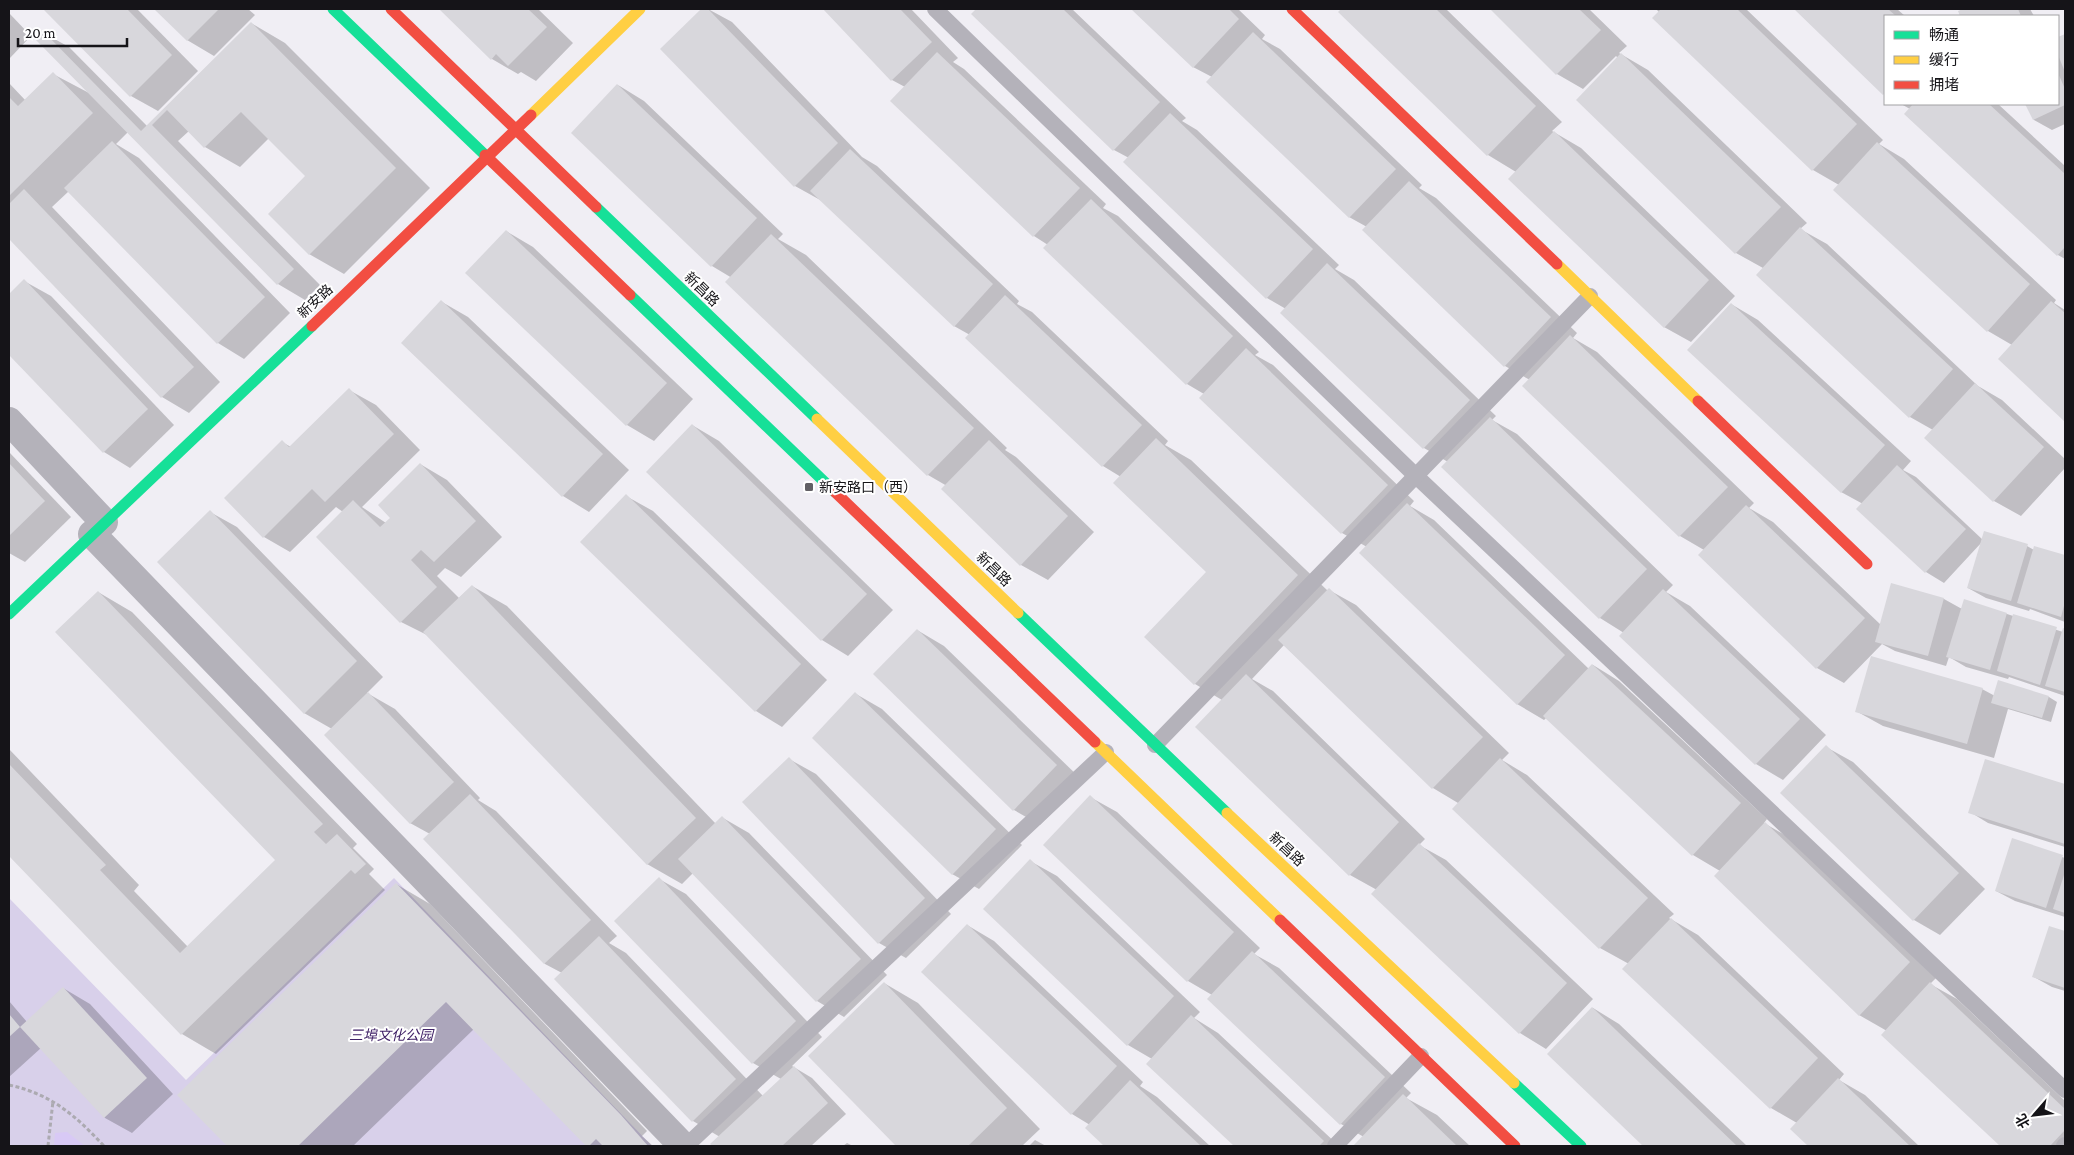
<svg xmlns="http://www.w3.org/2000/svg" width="2074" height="1155" font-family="'Crimson Pro','Noto Sans SC',serif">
  <rect width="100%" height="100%" fill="#f0eef4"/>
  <path fill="#d8d0ea" d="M394 878 652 1146H9V898L186 1080Z"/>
  <path fill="#d8c9f5" d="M67 1132 85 1146H54L55 1133Z"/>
  <g fill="#0003">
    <path d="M45 9H137L198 71 158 111 131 96Z"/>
    <path d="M156 9H248L255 15 214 56 187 40Z"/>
    <path d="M441 9H538L573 43 536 81 521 72 518 74 492 59Z"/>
    <path d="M703 9H708L732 22 862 157 877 166 1019 301 1017 304 1032 312 1168 441 1165 445 1191 460 1328 591 1329 590 1356 605 1509 753 1502 760 1527 775 1674 914 1669 918 1698 935 1844 1074 1839 1080 1865 1095 1919 1146H1810L1792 1129 1797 1123 1771 1108 1629 964 1600 948 1458 803 1433 788 1284 645 1252 679 1273 691 1425 839 1419 845 1446 860 1593 999 1546 1049 1520 1033 1377 890 1350 875 1222 700 1195 684 1208 572 1121 477 1103 466 967 338 970 335 954 326 822 201 795 186 662 49Z"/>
    <path d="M824 9H911L958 58 953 62 964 69 1106 204 1103 208 1118 216 1259 352 1255 355 1273 365 1414 501 1410 506 1434 520 1589 669 1593 665 1619 681 1767 819 1764 823 1792 839 1936 978 1930 984 1957 999 2065 1101V1146H2002L1883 1035 1887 1031 1859 1015 1720 871 1693 855 1547 717 1544 720 1517 704 1367 547 1342 533 1201 398 1204 394 1187 384 1045 248 1048 245 1034 236 905 87 892 80Z"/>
    <path d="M978 9H1072L1186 118 1182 121 1197 130 1339 265 1335 269 1354 280 1496 416 1492 420 1517 434 1673 585 1666 592 1690 606 1826 735 1783 780 1756 764 1621 636 1624 633 1600 618 1443 467 1448 462 1424 448 1286 309 1267 298 1129 158 1114 150 973 14Z"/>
    <path d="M1132 9H1238L1265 35 1262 39 1280 49 1422 185 1419 188 1436 198 1577 333 1573 338 1597 352 1754 503 1749 508 1773 522 1881 625 1892 585 1944 599 1962 609 2007 614 2063 632 2065 630V696L2009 677 2008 679 1966 667 1949 657 1946 666 1895 651 1882 644 1844 683 1817 668 1699 555 1704 550 1680 536 1524 386 1530 380 1505 366 1367 227 1349 217 1212 77 1193 67Z"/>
    <path d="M1343 9H1446L1562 122 1552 131 1581 148 1735 296 1691 342 1664 327 1516 172 1488 155 1340 12Z"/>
    <path d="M1491 9H1589L1627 46 1619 53 1648 70 1807 223 1800 229 1827 244 1978 386 2002 400 2065 459V468L2021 516 1994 501 1933 430 1910 417 1763 268 1736 253 1578 100 1618 58 1616 56 1583 89 1557 74Z"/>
    <path d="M1656 9H1746L1883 140 1879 144 1904 159 2056 300 2054 303 2065 310V420L1999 359 2012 345 1988 331 1839 185 1813 170Z"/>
    <path d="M1795 9H1897L1905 16H1885V95Z"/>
    <path d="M1958 9H2030L2034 16H1962L1960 12 1962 11Z"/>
    <path d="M9 13 31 36 9 59Z"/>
    <path d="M251 23 285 43 430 188 344 274 309 254 307 176 269 138 240 167 205 147 189 131 178 141 320 285 305 300 278 284 128 132 116 144 139 158 290 313 244 359 218 343 69 191 52 207 220 382 189 413 162 397 9 237V83L26 101 53 74 91 94 42 32 69 47 147 126Z"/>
    <path d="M2065 35V124L2052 130 2034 120 2027 104H2058V38Z"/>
    <path d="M618 85 644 101 783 234 778 239 806 255 1007 448 1005 450 1016 457 1094 532 1048 580 1021 565 943 489 947 486 928 475 732 278 712 266Z"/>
    <path d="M1901 104H1998L2065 166V259L2058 255 1905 114 1910 109Z"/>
    <path d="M506 231 533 247 693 399 654 441 627 425 467 273Z"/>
    <path d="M24 281 51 296 174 425 130 468 104 452 9 353V296Z"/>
    <path d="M442 302 468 317 629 470 589 512 563 496 402 343Z"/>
    <path d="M1731 304 1758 320 1911 461 1903 470 1916 477 1983 540 2027 546 2034 550 2035 547 2065 557V622L2030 609 2029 611 1986 598 1968 588 1982 542 1944 583 1926 572 1858 509 1863 504 1841 492Z"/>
    <path d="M349 390 376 405 420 450 362 507 386 523 392 518 420 464 447 480 502 537 461 577 445 568 437 576 459 598 472 586 507 606 716 824 723 818 749 833 887 975 844 1017 817 1001 693 873 682 884 647 864 429 636 401 622 343 512 336 507 290 552 264 537 282 442 291 447Z"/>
    <path d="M692 425 719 441 893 610 848 656 822 640Z"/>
    <path d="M9 452 71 517 25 562 9 553Z"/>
    <path d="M626 496 653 511 827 680 782 727 756 711Z"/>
    <path d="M210 512 237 527 383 677 367 693 395 709 480 798 478 800 496 811 617 936 609 943 626 953 763 1096 781 1079 753 1063 659 879 686 894 822 1037 792 1066 812 1078 846 1114 811 1146H714L712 1144 720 1137 693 1121 562 973 545 964 425 839 430 834 410 823 332 729 304 713Z"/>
    <path d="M98 592 132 612 357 844 353 848 374 869 369 874 385 890 216 1054 182 1034 9 854V749L139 885 134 891 188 947 277 860Z"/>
    <path d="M917 630 944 646 1083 781 1040 825 1014 810Z"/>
    <path d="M1982 689 1995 696 2049 697 2057 702 2051 722 2008 709 1994 758 1883 726 1856 711Z"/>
    <path d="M856 694 882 709 1022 845 979 889 952 874Z"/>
    <path d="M1826 747 1853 762 1985 889 1940 935 1914 920Z"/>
    <path d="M789 759 816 774 951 914 906 958 879 943Z"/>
    <path d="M1986 760 2065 785V847L1988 823 1970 812Z"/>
    <path d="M1090 797 1117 812 1260 948 1254 954 1279 968 1411 1093 1406 1098 1437 1115 1470 1146H1355L1364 1137 1341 1124 1212 995 1188 981Z"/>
    <path d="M2013 840 2065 858V917L2015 901 1996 891Z"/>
    <path d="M1030 861 1057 876 1200 1012 1194 1018 1218 1033 1339 1146H1236L1148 1064 1152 1059 1128 1045Z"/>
    <path d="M396 884 430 904 647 1131 642 1136 653 1146H587L474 1029 353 1146H228L179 1095Z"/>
    <path d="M967 925 994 941 1143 1082 1140 1086 1157 1097 1210 1146H1106L1087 1128 1090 1125 1072 1114 923 972Z"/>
    <path d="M2050 928 2065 933V991L2052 987 2034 977Z"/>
    <path d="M884 983 918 1003 1040 1129 1022 1146H898L810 1056Z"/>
    <path d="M63 988 90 1004 173 1094 132 1133 105 1118 41 1048 9 1077V1001L27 1022Z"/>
    <path d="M1593 1008 1619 1024 1747 1146H1644L1549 1054Z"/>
    <path d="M1035 1140 1046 1146H1029Z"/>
    <path d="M847 1143 853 1146H843Z"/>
  </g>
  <g fill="#d8d7dc">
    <path d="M43 9H127L172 55 130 97Z"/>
    <path d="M154 9H219L187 41Z"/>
    <path d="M439 9H528L547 27 508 66 496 54 491 60Z"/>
    <path d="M701 9H708L838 143 794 187 660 49Z"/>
    <path d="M823 9H900L932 42 891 81Z"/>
    <path d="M976 9H1063L1160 102 1113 151 971 14Z"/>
    <path d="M1131 9H1229L1239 19 1193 68Z"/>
    <path d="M1341 9H1436L1536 106 1487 156 1338 12Z"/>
    <path d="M1490 9H1579L1601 30 1556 75Z"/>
    <path d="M1661 9H1737L1857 124 1812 171 1652 18Z"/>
    <path d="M1794 9H1888L1896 16H1885V93L1883 95Z"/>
    <path d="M1963 9H2018L2021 16H1960L1958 11Z"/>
    <path d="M251 22 396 168 309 255 268 214 305 176 241 112 204 148 167 110 152 125 294 269 277 285 34 38 42 30 141 131Z"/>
    <path d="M1253 32 1396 169 1349 218 1206 82Z"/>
    <path d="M2065 34V72L2058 55V37Z"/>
    <path d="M937 52 1080 188 1033 237 890 101Z"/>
    <path d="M1621 53 1781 207 1735 254 1576 100Z"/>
    <path d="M53 72 93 113 9 196V97L18 106Z"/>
    <path d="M2058 73 2065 89V105L2033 120 2025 104H2058Z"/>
    <path d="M617 84 757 218 711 267 571 133Z"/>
    <path d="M1913 104H1989L2065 174V247L2057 256 1904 114Z"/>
    <path d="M1170 113 1313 249 1266 299 1123 162Z"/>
    <path d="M1554 131 1709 280 1664 328 1508 179Z"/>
    <path d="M112 141 265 297 217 344 64 188Z"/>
    <path d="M1877 142 2030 284 1987 332 1833 190Z"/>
    <path d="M850 149 993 284 954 327 810 191Z"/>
    <path d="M1409 181 1551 317 1504 367 1362 230Z"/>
    <path d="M24 189 194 367 161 398 9 239V204Z"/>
    <path d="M1091 199 1233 336 1186 385 1043 248Z"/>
    <path d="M1800 227 1953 369 1909 418 1756 275Z"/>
    <path d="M506 230 667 383 626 426 465 273Z"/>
    <path d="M771 234 974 428 927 476 725 282Z"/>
    <path d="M1327 263 1470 400 1423 449 1280 313Z"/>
    <path d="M24 279 148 409 103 453 9 355V294Z"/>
    <path d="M1005 295 1142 425 1102 467 965 338Z"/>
    <path d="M441 300 603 454 562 497 401 343Z"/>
    <path d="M2051 301 2065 313V422L1998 359Z"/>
    <path d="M1731 303 1885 445 1841 493 1687 350Z"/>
    <path d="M1570 335 1728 487 1679 537 1522 386Z"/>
    <path d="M1246 348 1388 485 1341 534 1199 398Z"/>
    <path d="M1975 383 2044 447 1993 502 1924 438Z"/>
    <path d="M349 388 394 434 325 502 312 489 263 538 224 498 282 440 289 447Z"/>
    <path d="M1490 417 1647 569 1599 619 1441 467Z"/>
    <path d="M692 424 867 594 821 641 646 472Z"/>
    <path d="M1156 438 1298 575 1194 685 1144 637 1206 572 1113 483Z"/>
    <path d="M989 440 1068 516 1020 566 941 489Z"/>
    <path d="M9 463 45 501 9 536Z"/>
    <path d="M420 463 476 521 434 562 421 550 411 560 437 587 400 623 316 537 353 500 380 527 390 518 378 505Z"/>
    <path d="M1897 465 1966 529 1925 573 1856 509Z"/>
    <path d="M626 494 801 664 755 712 580 542Z"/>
    <path d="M1407 503 1565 655 1517 705 1359 553Z"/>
    <path d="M1746 505 1865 618 1816 669 1698 555Z"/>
    <path d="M210 510 357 661 304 714 157 562Z"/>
    <path d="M1984 531 2028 544 2011 601 1967 588Z"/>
    <path d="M2034 546 2065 555V602L2061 617 2017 603Z"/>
    <path d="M1891 583 1944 598 1928 656 1875 642Z"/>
    <path d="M472 585 696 818 647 865 423 632Z"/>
    <path d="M1329 588 1483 737 1432 789 1278 640Z"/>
    <path d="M1663 589 1800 719 1755 765 1619 636Z"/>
    <path d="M98 591 323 824 314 832 326 844 337 834 366 864 355 874 351 870 181 1035 9 856V764L106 865 100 870 180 953 275 860 55 632Z"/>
    <path d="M1964 599 2007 613 1990 670 1946 657Z"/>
    <path d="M2013 614 2057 627 2040 685 1997 671Z"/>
    <path d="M2063 628 2065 629V692L2045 686Z"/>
    <path d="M917 629 1057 765 1013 811 873 674Z"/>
    <path d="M1871 656 1983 688 1967 744 1855 712Z"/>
    <path d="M1592 664 1741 803 1692 856 1543 716Z"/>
    <path d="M1246 674 1399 822 1349 876 1195 727Z"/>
    <path d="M1998 680 2049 696 2042 718 1991 703Z"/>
    <path d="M368 692 454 782 410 824 324 735Z"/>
    <path d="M855 692 996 829 952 875 812 738Z"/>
    <path d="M1826 745 1959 873 1913 921 1780 793Z"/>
    <path d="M789 757 925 898 878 944 742 802Z"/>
    <path d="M1500 758 1648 898 1599 949 1452 809Z"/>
    <path d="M1985 759 2065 784V844L1968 813Z"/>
    <path d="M470 794 591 920 544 964 423 839Z"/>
    <path d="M1090 795 1234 932 1187 982 1043 845Z"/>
    <path d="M722 816 861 959 816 1002 678 859Z"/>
    <path d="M1765 822 1910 962 1859 1016 1714 876Z"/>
    <path d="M2012 838 2063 855 2046 908 1995 891Z"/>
    <path d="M1419 843 1567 983 1519 1034 1371 894Z"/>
    <path d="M1030 859 1174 996 1127 1046 983 909Z"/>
    <path d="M2065 872V913L2053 909Z"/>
    <path d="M659 877 796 1021 752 1064 614 921Z"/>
    <path d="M396 883 621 1115 648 1146H603L596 1139 589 1146H586L446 1002 298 1146H227L177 1095Z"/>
    <path d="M1671 918 1818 1058 1770 1109 1622 969Z"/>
    <path d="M967 924 1117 1066 1071 1115 921 972Z"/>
    <path d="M2049 926 2065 931V988L2032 977Z"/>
    <path d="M599 936 736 1079 692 1122 554 979Z"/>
    <path d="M1252 951 1385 1077 1340 1125 1207 999Z"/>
    <path d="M884 982 1007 1108 968 1146H896L808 1056Z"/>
    <path d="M1930 982 2065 1109V1130L2050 1146H2000L1881 1035Z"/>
    <path d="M63 987 147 1078 104 1118 20 1027Z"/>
    <path d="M1592 1007 1736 1145 1735 1146H1643L1547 1054Z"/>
    <path d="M9 1014 20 1027 9 1037Z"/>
    <path d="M1191 1015 1324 1141 1319 1146H1234L1146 1064Z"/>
    <path d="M794 1066 828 1103 782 1146H712L710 1144Z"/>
    <path d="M1838 1078 1910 1146H1808L1790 1129Z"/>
    <path d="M1130 1080 1201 1146H1104L1085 1128Z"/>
    <path d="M1403 1094 1457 1146H1353Z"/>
  </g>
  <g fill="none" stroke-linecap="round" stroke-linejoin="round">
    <g stroke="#acaab1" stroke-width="3" stroke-dasharray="4 2.5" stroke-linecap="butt">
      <path d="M9 1085C51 1094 75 1115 104 1146"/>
      <path d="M48 1146 53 1101"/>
    </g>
    <g stroke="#b4b2ba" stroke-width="16">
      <path d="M935 9 1416 476 2065 1090"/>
      <path d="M1155 745 1590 296"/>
      <path d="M686 1146 1106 752"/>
      <path d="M1335 1146 1421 1056"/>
      <path d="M2064 1146 2065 1145"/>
    </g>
    <g stroke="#b4b2ba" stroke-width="28">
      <path d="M9 421 104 522"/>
      <path d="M92 534 683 1146"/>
    </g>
    <g stroke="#16e098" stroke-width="11">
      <path d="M333 9 485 155"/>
      <path d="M596 207 817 419"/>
      <path d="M630 295 835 492"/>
      <path d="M1018 613 1227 813"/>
      <path d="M9 614 312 326"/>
      <path d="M1514 1083 1581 1146"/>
    </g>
    <g stroke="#ffcf43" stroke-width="11">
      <path d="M531 115 640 9"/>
      <path d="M1557 264 1698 401"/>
      <path d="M817 419 1018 613"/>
      <path d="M1095 742 1280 920"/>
      <path d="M1227 813 1514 1083"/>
    </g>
    <g stroke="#f24e42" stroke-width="11">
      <path d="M391 9 596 207"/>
      <path d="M1292 9 1557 264"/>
      <path d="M485 155 630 295"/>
      <path d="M312 326 531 115"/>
      <path d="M1698 401 1867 564"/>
      <path d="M835 492 1095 742"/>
      <path d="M1280 920 1515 1146"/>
    </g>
  </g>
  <rect fill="#626065" stroke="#fff" stroke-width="2" x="804" y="482" width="10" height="10" rx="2.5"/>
  <g text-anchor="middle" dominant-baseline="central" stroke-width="4" stroke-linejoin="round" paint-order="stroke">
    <g font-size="14" fill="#151418" stroke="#fff">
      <text transform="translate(702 289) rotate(44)">新昌路</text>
      <text transform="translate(315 301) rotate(-43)">新安路</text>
      <text transform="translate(994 569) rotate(44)">新昌路</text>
      <text transform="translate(1287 849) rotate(43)">新昌路</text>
    </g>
    <g font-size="14" fill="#151418" stroke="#fff" text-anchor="start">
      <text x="819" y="487">新安路口（西）</text>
    </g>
    <g font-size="14" font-style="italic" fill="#402267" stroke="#fff">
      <text x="391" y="1035">三埠文化公园</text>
    </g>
  </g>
  <rect width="2074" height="1155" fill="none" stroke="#151418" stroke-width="20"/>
  <rect x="1884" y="15" width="175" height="90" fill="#ffffff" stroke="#a1a1a3"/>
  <rect x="1894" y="31" width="25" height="8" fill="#16e098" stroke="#a1a1a3"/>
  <text x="1929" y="40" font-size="15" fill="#151418">畅通</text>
  <rect x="1894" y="56" width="25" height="8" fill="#ffcf43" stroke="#a1a1a3"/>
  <text x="1929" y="65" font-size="15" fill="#151418">缓行</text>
  <rect x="1894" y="81" width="25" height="8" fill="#f24e42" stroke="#a1a1a3"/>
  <text x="1929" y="90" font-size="15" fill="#151418">拥堵</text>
  <g transform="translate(2034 1115) rotate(242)" stroke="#ffffff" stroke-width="4" paint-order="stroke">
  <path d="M0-4L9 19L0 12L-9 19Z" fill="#151418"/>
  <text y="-8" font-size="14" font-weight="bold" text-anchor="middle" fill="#151418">北</text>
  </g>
  <path d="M18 38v8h109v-8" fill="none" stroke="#151418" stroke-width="2.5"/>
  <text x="25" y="38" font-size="15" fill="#151418" stroke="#ffffff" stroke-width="4" paint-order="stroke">20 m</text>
</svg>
